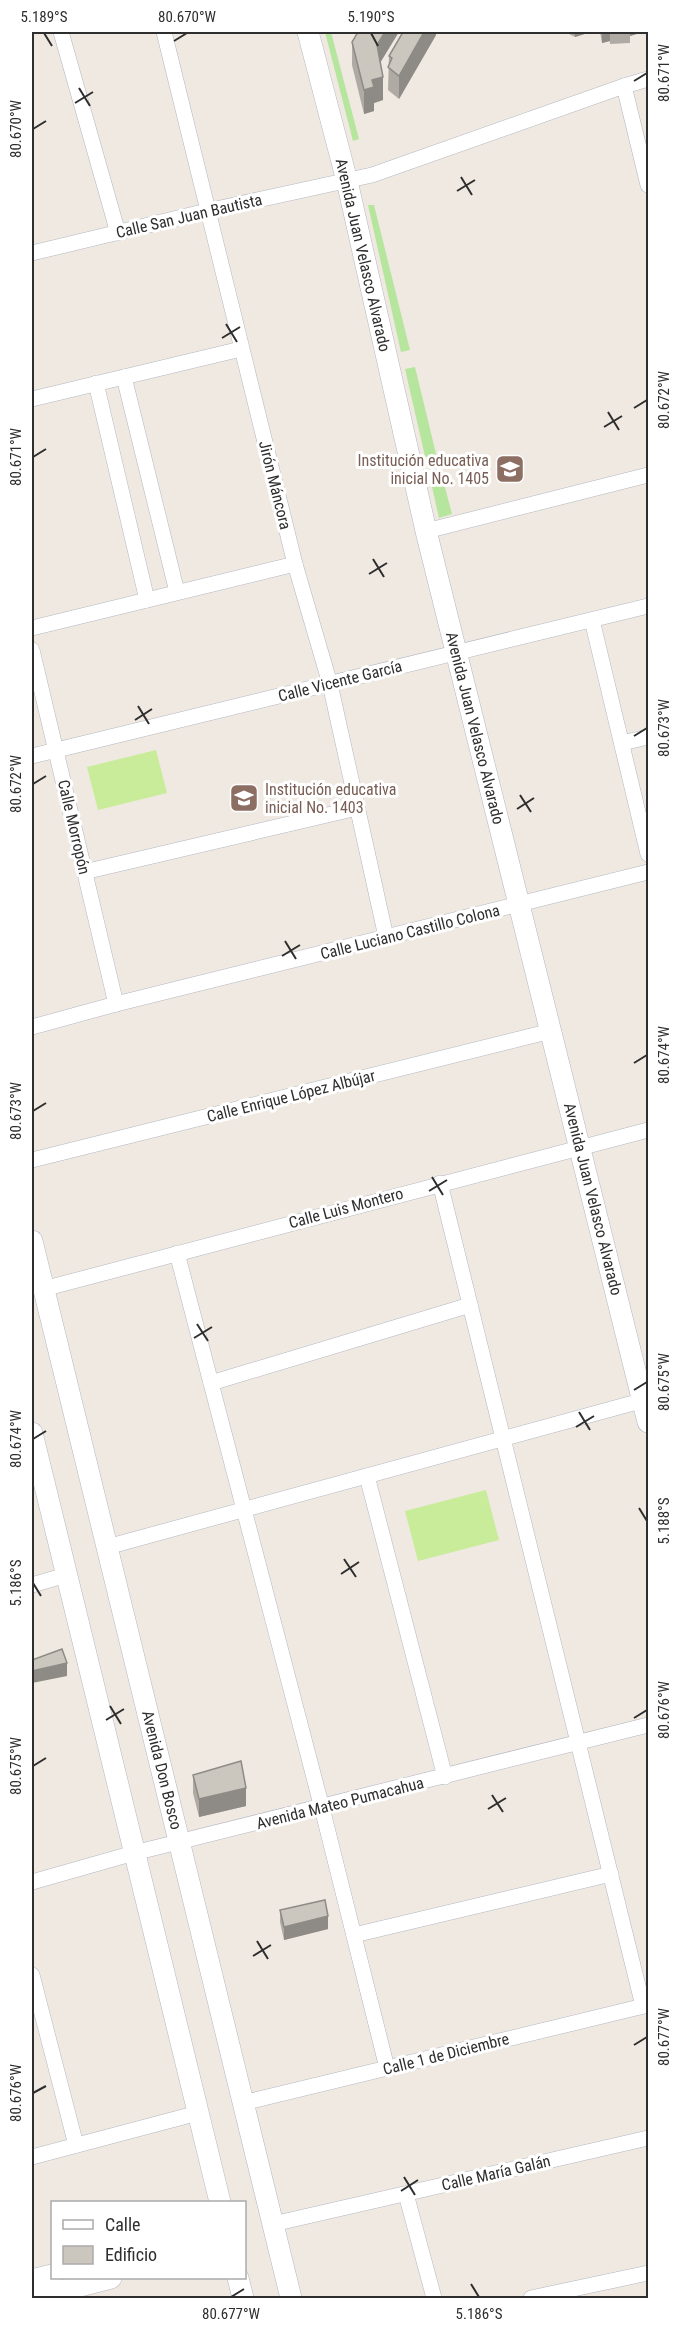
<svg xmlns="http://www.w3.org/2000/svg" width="680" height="2330" font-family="'Roboto Condensed',sans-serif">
  <rect width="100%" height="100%" fill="#efe9e1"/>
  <g fill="#b6e59e">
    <path d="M325 32H331L359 139 353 141Z"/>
    <path d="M368 205H374L410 350 401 352Z"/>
    <path d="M415 367 438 462 427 465 405 369Z"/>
    <path d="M442 476 452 514 439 518 430 478Z"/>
  </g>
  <g fill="#c9ec9a">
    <path d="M156 750 167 793 98 810 87 767Z"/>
    <path d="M486 1490 499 1540 418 1561 405 1511Z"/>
  </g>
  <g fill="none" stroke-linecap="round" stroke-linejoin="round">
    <g stroke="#b4b7c1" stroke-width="16">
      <g id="street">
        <path d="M61 32 118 233"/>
        <path d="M164 32 295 564 330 684 386 937"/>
        <path d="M624 86 648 185"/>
        <path d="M32 253 207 211 372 175 624 86 648 79"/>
        <path d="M124 377 177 592"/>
        <path d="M96 383 147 600"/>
        <path d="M32 399 241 349"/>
        <path d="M426 531 648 475"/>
        <path d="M592 620 648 854"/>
        <path d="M32 628 295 564"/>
        <path d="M32 650 116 1004"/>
        <path d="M622 743 648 737"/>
        <path d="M32 756 648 606"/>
        <path d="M84 872 357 808"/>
        <path d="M32 1027 116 1004 648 872"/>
        <path d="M32 1160 551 1031"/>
        <path d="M440 1183 643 2006"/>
        <path d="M177 1253 322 1808 387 2068"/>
        <path d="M43 1289 648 1130"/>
        <path d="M211 1383 470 1305"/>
        <path d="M367 1476 445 1777"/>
        <path d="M107 1547 648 1399"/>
        <path d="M32 1585 66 1575"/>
        <path d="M32 1882 134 1853 648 1725"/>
        <path d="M354 1935 611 1874"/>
        <path d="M32 1975 76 2145"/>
        <path d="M243 2103 648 2005"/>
        <path d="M32 2157 198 2113"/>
        <path d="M406 2194 434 2298"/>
        <path d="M273 2224 648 2138"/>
        <path d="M531 2298 648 2273"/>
      </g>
    </g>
    <g stroke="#b4b7c1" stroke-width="22">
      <g id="secondary">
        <path d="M308 32 347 181 426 531 648 1422"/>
        <path d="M32 1241 291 2298"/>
        <path d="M32 1433 220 2202"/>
        <path d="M238 2278 243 2298"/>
        <path d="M32 2280 52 2275"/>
        <path d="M33 2298 111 2278"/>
      </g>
    </g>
    <use href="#street" stroke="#fff" stroke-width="15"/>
    <use href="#secondary" stroke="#fff" stroke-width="21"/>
  </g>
  <g fill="#afaba4">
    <path d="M436 32V35L399 99 388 90 389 56Z"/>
    <path d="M565 32H591L575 37Z"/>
    <path d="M600 32H643L630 36V43L610 44V41L602 43Z"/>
    <path d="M352 42 380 63 383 100 374 103V111L364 114 352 65Z"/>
    <path d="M193 1775 246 1806 199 1817 193 1793Z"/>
    <path d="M280 1910 328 1929 284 1940 280 1922Z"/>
  </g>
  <g fill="#8e8b86">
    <path d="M385 32H399L377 68V45Z"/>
    <path d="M424 32H436V35L399 99V76Z"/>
    <path d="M575 32H591L575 37Z"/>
    <path d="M602 32H610V41L602 43Z"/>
    <path d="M630 32H643L630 36Z"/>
    <path d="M383 77V100L374 103V111L364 114V90L372 80Z"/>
    <path d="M67 1663V1676L32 1683V1671Z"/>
    <path d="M246 1788V1806L199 1817V1799Z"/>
    <path d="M328 1916V1929L284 1940V1927Z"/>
  </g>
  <g fill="#cbc7bf" stroke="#8e8b86" stroke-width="1.5">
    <path d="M358 32H385L377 45 383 77 372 80 374 87 364 90 352 42Z"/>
    <path d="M403 32H424L399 76 388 67 392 58 389 56Z"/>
    <path d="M62 1649 67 1663 32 1671V1660Z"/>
    <path d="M241 1761 246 1788 199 1799 193 1775Z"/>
    <path d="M325 1900 328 1916 284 1927 280 1910Z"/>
  </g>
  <path fill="none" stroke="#2e2e2e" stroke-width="2" d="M44 33 52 46M371 33 378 46M174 41 187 33M634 81 647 73M79 88 90 106M75 103 93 92M33 129 46 121M461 177 472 195M457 191 475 180M226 324 237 342M222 338 240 327M634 408 647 400M608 412 619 430M604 427 622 416M33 457 46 449M373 559 384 577M369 574 387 563M138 706 149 724M135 720 152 709M634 736 647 728M33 784 46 776M520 795 531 812M517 809 534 798M285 941 296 959M282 956 300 945M634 1063 647 1055M33 1111 46 1103M432 1177 443 1195M429 1191 447 1180M197 1324 208 1341M194 1338 212 1327M634 1390 647 1382M579 1412 590 1430M576 1427 594 1416M33 1439 46 1431M639 1508 647 1521M344 1559 356 1577M341 1574 359 1562M33 1583 41 1596M110 1706 121 1724M634 1718 647 1710M106 1720 124 1709M33 1766 46 1758M492 1795 503 1812M488 1809 506 1798M257 1941 268 1959M253 1956 271 1945M634 2045 647 2037M33 2093 46 2086M404 2177 415 2195M401 2191 418 2180M471 2284 479 2297M231 2297 244 2289"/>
  <defs>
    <g id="school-square" transform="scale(1.5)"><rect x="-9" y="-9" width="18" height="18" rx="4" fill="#8d6e63" stroke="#fff"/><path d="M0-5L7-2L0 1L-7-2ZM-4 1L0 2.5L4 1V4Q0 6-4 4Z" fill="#fff"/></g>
  </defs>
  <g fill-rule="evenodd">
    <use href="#school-square" x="510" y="469"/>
    <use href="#school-square" x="244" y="798"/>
  </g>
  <g text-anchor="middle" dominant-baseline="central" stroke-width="6" stroke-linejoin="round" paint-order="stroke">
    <g font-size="16" fill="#2e2e2e" stroke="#fff">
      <text transform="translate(189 216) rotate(-13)">Calle San Juan Bautista</text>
      <text transform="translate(363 255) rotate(77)">Avenida Juan Velasco Alvarado</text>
      <text transform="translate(275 485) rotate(76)">Jirón Máncora</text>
      <text transform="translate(340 681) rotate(-14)">Calle Vicente García</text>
      <text transform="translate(475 728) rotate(76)">Avenida Juan Velasco Alvarado</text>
      <text transform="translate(74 827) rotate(77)">Calle Morropón</text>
      <text transform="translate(410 932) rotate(-14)">Calle Luciano Castillo Colona</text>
      <text transform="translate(291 1096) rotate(-14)">Calle Enrique López Albújar</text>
      <text transform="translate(593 1199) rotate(76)">Avenida Juan Velasco Alvarado</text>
      <text transform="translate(346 1208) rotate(-15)">Calle Luis Montero</text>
      <text transform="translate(162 1770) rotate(76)">Avenida Don Bosco</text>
      <text transform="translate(340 1803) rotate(-14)">Avenida Mateo Pumacahua</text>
      <text transform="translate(446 2054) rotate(-14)">Calle 1 de Diciembre</text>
      <text transform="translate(496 2173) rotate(-13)">Calle María Galán</text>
    </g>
    <g font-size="16" fill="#785e54" stroke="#fff" text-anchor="end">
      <text x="489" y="460">Institución educativa<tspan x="489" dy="18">inicial No. 1405</tspan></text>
      <text x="265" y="789" text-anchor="start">Institución educativa<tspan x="265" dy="18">inicial No. 1403</tspan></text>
    </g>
  </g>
  <rect width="680" height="2330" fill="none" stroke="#ffffff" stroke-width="66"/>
  <rect x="51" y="2201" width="195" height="78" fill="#ffffff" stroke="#ababab" stroke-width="1.5"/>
  <rect x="63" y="2220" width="30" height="9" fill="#ffffff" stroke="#ababab" stroke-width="1.5"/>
  <text x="105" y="2231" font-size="18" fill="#2e2e2e">Calle</text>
  <rect x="63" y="2246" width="30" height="18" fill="#cbc7bf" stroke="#ababab" stroke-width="1.5"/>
  <text x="105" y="2261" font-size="18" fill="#2e2e2e">Edificio</text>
  <rect x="33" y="33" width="614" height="2264" fill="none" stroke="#2e2e2e" stroke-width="2"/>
  <g font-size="15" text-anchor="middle" fill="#2e2e2e">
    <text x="44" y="22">5.189°S</text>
    <text x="187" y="22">80.670°W</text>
    <text x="371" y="22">5.190°S</text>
    <text transform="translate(664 73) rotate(-90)" y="5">80.671°W</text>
    <text transform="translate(16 129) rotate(-90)" y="5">80.670°W</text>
    <text transform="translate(664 400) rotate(-90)" y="5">80.672°W</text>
    <text transform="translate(16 457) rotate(-90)" y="5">80.671°W</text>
    <text transform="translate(664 728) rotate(-90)" y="5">80.673°W</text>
    <text transform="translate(16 784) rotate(-90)" y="5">80.672°W</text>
    <text transform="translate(664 1055) rotate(-90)" y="5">80.674°W</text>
    <text transform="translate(16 1111) rotate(-90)" y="5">80.673°W</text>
    <text transform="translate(664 1382) rotate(-90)" y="5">80.675°W</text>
    <text transform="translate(16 1439) rotate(-90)" y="5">80.674°W</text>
    <text transform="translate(664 1521) rotate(-90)" y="5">5.188°S</text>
    <text transform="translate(16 1583) rotate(-90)" y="5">5.186°S</text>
    <text transform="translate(664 1710) rotate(-90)" y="5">80.676°W</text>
    <text transform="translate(16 1766) rotate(-90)" y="5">80.675°W</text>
    <text transform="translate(664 2037) rotate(-90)" y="5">80.677°W</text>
    <text transform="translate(16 2093) rotate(-90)" y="5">80.676°W</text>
    <text x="231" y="2319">80.677°W</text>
    <text x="479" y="2319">5.186°S</text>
  </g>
</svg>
